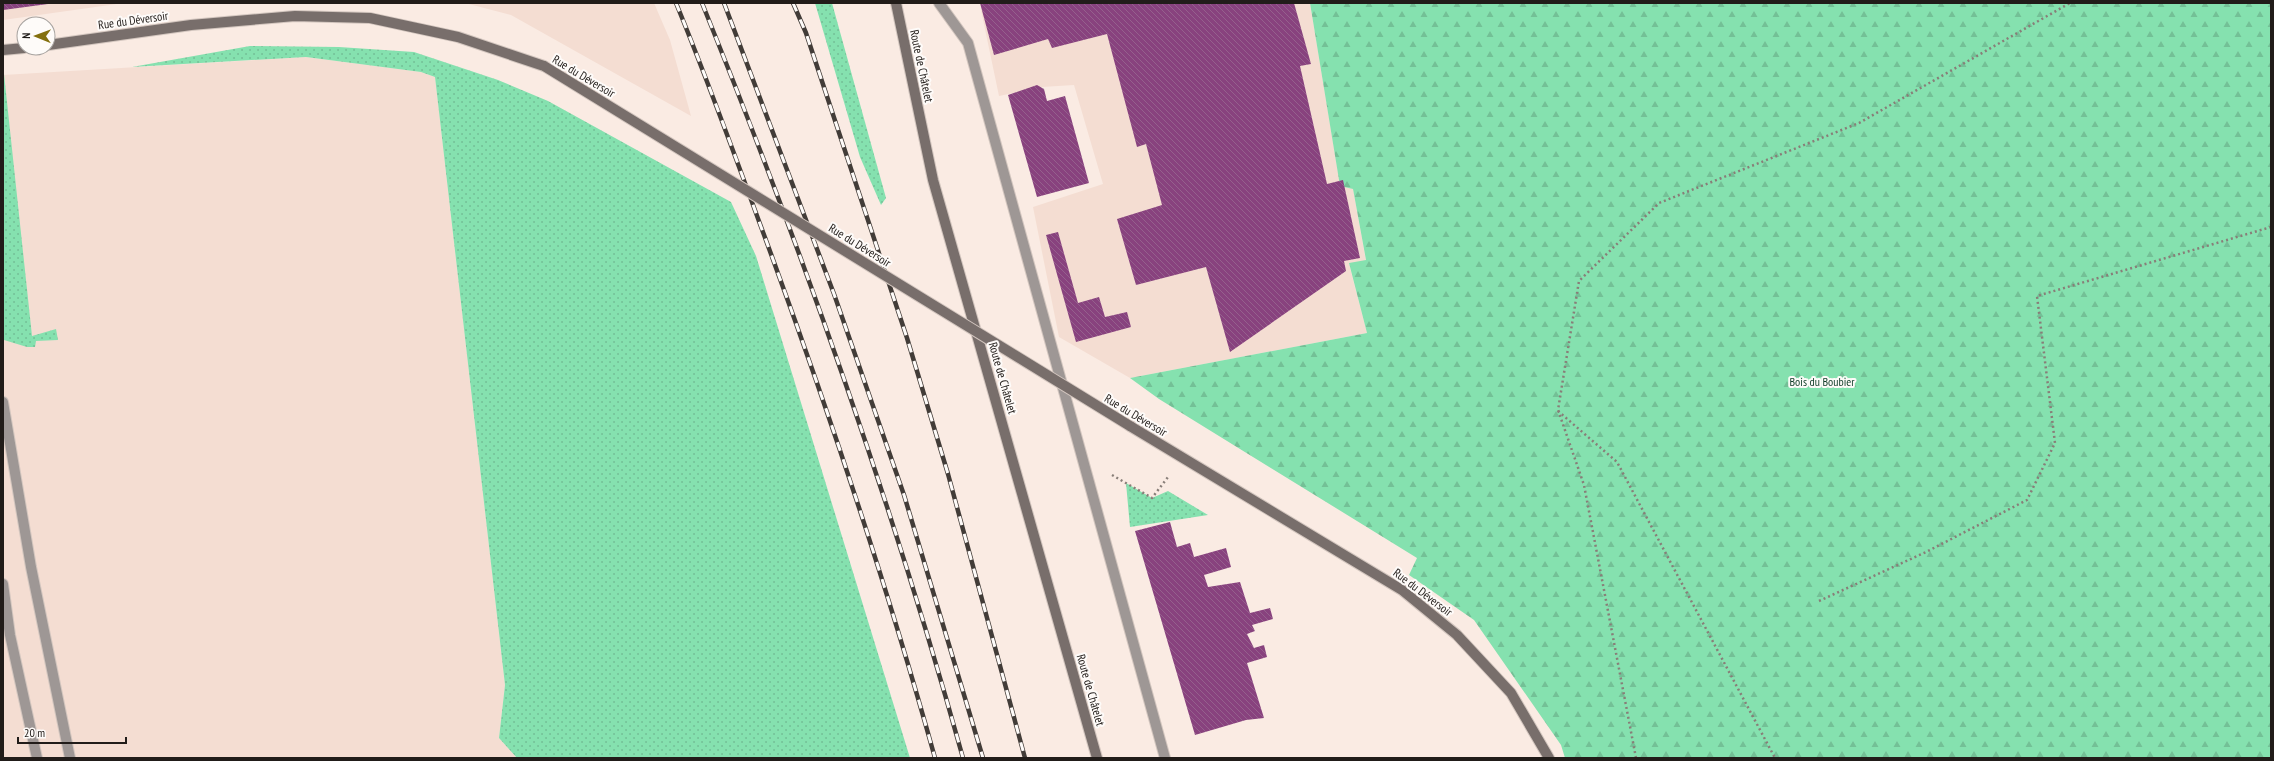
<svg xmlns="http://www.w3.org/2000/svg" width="2274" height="761" font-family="'PT Sans Narrow',sans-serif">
  <defs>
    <pattern id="grass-dots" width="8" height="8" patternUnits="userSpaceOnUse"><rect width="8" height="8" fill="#85e1af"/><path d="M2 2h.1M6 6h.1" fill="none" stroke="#73c096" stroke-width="1.8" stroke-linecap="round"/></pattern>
    <pattern id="forest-firs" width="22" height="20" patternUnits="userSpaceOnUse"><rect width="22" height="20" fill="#85e1af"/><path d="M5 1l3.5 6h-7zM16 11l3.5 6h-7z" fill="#73c096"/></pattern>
    <pattern id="building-back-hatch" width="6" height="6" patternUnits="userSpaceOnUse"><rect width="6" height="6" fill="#88427e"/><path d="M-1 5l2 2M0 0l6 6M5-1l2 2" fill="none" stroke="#95608d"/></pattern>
  </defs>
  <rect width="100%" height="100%" fill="#faebe3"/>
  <g fill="#f4ddd2">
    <path d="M3 3H124L3 20Z"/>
    <path d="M465 3H654L670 40 691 116 511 15Z"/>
    <path d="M1007 3H1310L1340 185 1353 189 1366 261 1349 264 1367 333 1130 378 1059 337 1033 207 1103 184 1074 85 1042 87 999 96 981 10Z"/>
    <path d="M306 57 421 72 435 77 505 685 499 738 517 758H3V75Z"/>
  </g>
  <g fill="url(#grass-dots)">
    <path d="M815 3H832L886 198 881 205 860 157Z"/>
    <path d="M250 46 339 47 414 52 498 80 548 101 731 202 756 256 910 758H517L499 738 505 685 435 77 421 72 306 57 132 67Z"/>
    <path d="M4 74 32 336 56 329 58 340 36 341 35 347H27L4 340 3 334Z"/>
    <path d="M1126 483 1152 498 1168 491 1208 515 1130 527Z"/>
  </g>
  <path fill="url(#forest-firs)" d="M1310 3H2271V758H1565L1561 745 1474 620 1409 575 1417 558 1159 399 1130 378 1367 333 1349 263 1366 260 1353 189 1340 186Z"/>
  <g fill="url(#building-back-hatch)">
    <path d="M3 3H47L48 4 3 10Z"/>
    <path d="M980 3H1294L1311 64 1300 66 1327 184 1343 180 1360 258 1344 261 1346 271 1230 352 1206 267 1136 285 1117 219 1162 205 1146 144 1137 147 1107 34 1052 48 1048 39 994 55Z"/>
    <path d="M1037 85 1044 89 1047 101 1065 96 1089 183 1037 197 1008 95Z"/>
    <path d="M1058 232 1078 303 1099 297 1105 317 1127 312 1131 327 1076 342 1046 235Z"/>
    <path d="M1170 522 1177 547 1190 543 1194 557 1226 548 1231 567 1204 575 1208 587 1240 582 1250 613 1270 608 1273 619 1252 625 1255 631 1247 634 1254 648 1264 645 1267 657 1247 663 1264 718 1246 720 1195 735 1135 531Z"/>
  </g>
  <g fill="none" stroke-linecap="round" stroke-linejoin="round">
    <g stroke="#d3c6bf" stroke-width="12">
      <g id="lane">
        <path d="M939 3 968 43 1165 758"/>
        <path d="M3 402 31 567 70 758"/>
        <path d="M3 584 10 635 37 758"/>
      </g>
    </g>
    <g stroke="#d3c6bf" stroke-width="12">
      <g id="secondary">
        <path d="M896 3 933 180 1097 758"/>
        <path d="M48 45 191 25 295 16 370 18 458 37 544 66"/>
        <path d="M3 50 24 48"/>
        <path d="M1130 426 1402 590 1457 635 1511 693 1549 758"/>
      </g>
    </g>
    <g stroke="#887e78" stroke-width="2.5" stroke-dasharray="2 3" stroke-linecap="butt">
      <path d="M1558 411 1617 462 1775 758"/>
      <path d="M1112 475 1152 498 1168 477"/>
      <path d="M1819 601 1926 552 2027 500 2055 443 2037 296 2271 227"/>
      <path d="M1636 758 1584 485 1558 410 1579 281 1659 203 1859 123 2070 3"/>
    </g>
    <use href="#lane" stroke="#9e9795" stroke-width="10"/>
    <use href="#secondary" stroke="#786e6b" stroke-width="10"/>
    <g stroke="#423c38" stroke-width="4.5">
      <g id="rail">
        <path d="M676 3C706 76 733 150 760 224 825 400 885 578 935 758"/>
        <path d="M702 3C802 250 892 502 963 758"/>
        <path d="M724 3 834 294 904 495 983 758"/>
        <path d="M793 3 806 33 907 338 948 474 1025 758"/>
      </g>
    </g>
    <use href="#rail" stroke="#fefbf9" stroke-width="3" stroke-dasharray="9" stroke-linecap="butt"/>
    <g stroke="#d3c6bf" stroke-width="12" stroke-linecap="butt">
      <path id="secondary-bridge" d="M544 66 1130 426"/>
    </g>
    <use href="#secondary-bridge" stroke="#786e6b" stroke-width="10"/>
  </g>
  <g text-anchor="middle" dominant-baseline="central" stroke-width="4" stroke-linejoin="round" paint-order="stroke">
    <g font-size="12" fill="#211c19" stroke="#fefbf9">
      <text transform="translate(133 20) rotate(-8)">Rue du Déversoir</text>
      <text transform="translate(922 66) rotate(78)">Route de Châtelet</text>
      <text transform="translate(584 76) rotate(31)">Rue du Déversoir</text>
      <text transform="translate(860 245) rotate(32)">Rue du Déversoir</text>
      <text transform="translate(1003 378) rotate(74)">Route de Châtelet</text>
      <text transform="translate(1136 415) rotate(31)">Rue du Déversoir</text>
      <text transform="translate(1423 592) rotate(37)">Rue du Déversoir</text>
      <text transform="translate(1091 690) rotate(74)">Route de Châtelet</text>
    </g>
    <g font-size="12" fill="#0f3c27" stroke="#fefbf9">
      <text x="1822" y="381">Bois du Boubier</text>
    </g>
  </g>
  <rect width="2274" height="761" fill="none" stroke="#211c19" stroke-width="8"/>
  <g transform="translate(36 36) rotate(271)"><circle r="19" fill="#fefbf9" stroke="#a6a29f"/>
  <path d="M0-3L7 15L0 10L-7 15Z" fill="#846f0d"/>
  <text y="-6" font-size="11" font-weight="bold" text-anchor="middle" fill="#211c19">N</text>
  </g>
  <path d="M18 737v6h108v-6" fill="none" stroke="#211c19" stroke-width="2"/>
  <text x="24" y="737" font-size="12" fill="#211c19" stroke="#fefbf9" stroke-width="3" paint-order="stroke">20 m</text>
</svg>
